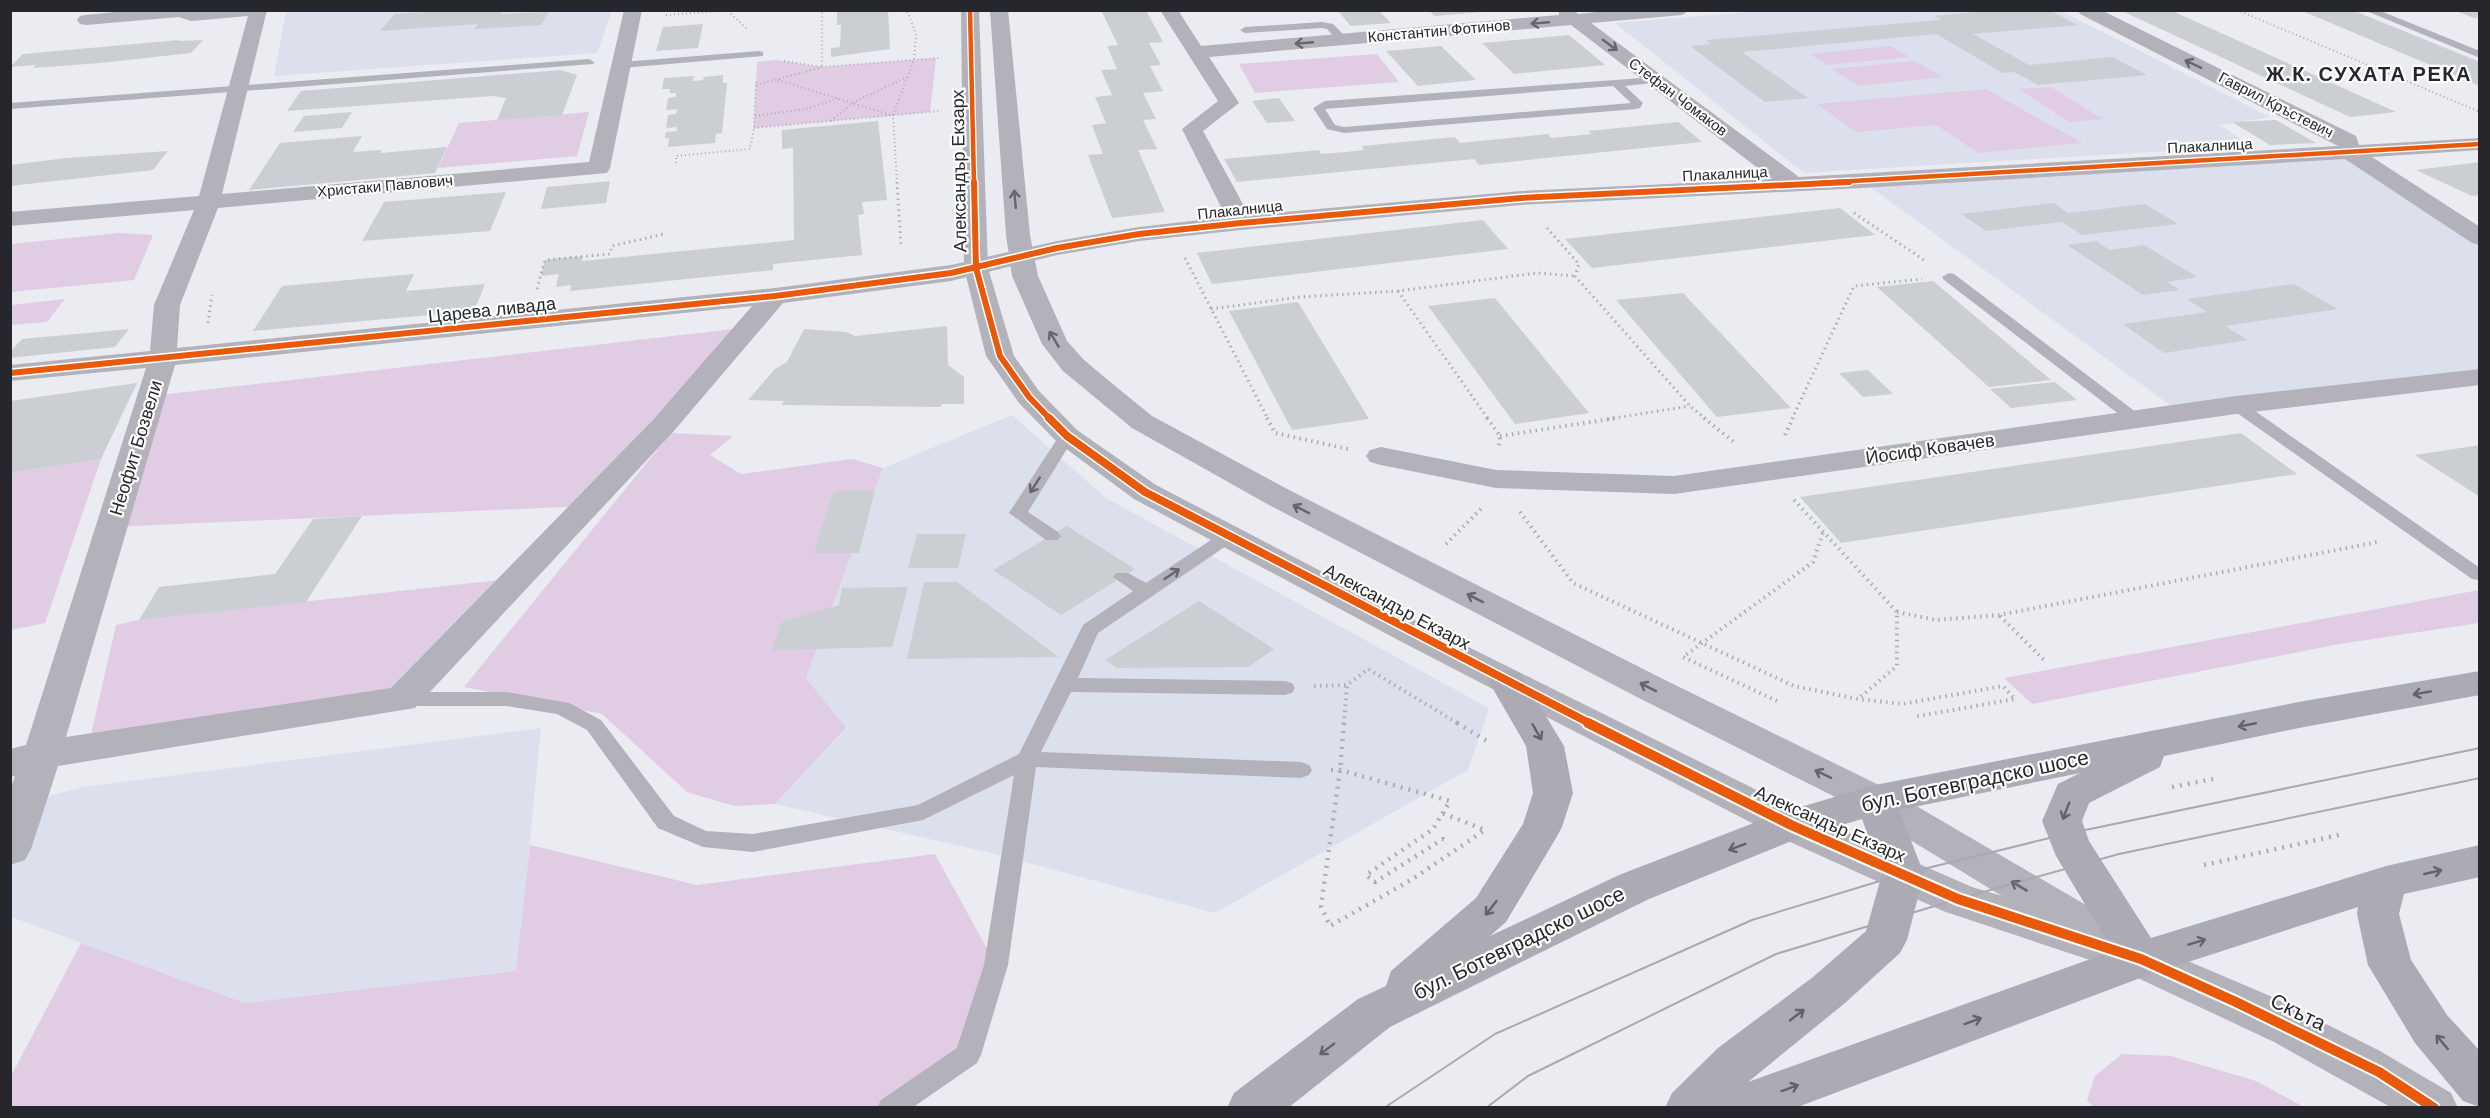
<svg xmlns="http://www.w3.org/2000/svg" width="2490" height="1118" font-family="'DM Sans',sans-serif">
  <rect width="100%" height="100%" fill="#eaecf2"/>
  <g fill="#dce0ed">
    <path d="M312 10 612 11 597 53 274 76 286 12Z"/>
    <path d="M1774 10 2061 11 2270 117 2220 125 2251 146 1804 173 1615 23Z"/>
    <path d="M2350 152 2479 238V377L2181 413 1862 181Z"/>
    <path d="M1012 415 1106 498 1489 708 1468 770 1215 913 991 853 775 804 846 729 806 678 883 468Z"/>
    <path d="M541 728 517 971 245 1003 11 917 10 806 83 787Z"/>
  </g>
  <g fill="#e0cce3">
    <path d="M1891 46 1909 57 1827 65 1810 54Z"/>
    <path d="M1377 54 1399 82 1255 93 1239 64Z"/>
    <path d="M936 58 930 112 754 128 757 62 775 60 822 67Z"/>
    <path d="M1914 61 1943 77 1858 86 1832 69Z"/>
    <path d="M2051 87 2103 119 2069 122 2019 89Z"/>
    <path d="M1986 89 2082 143 1978 153 1936 125 1856 132 1817 104Z"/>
    <path d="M589 112 577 156 438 168 459 123Z"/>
    <path d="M119 233 153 235 134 280 11 292V244Z"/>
    <path d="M65 299 47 322 11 325V305Z"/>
    <path d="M750 327 586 506 111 527 151 396Z"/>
    <path d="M671 433 733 436 710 455 741 474 852 459 883 468 806 678 846 728 775 804 734 806 687 792 602 714 464 687Z"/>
    <path d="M101 459 45 623 11 630V473Z"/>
    <path d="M517 578 402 699 88 748 116 625 139 620Z"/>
    <path d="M2479 590V623L2340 644 2032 704 2004 678Z"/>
    <path d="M530 845 697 885 935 854 996 965 968 1055 890 1107 11 1108 10 1078 81 943 245 1003 516 971Z"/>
    <path d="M2122 1054 2171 1056 2256 1081 2304 1107H2093L2087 1100 2095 1076Z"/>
  </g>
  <g fill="#cbced3">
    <path d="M457 10H504L501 14 549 12 541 25 475 29 478 24 380 31 395 14Z"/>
    <path d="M837 10H888L890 49 831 57V48L840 47 841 25H837Z"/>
    <path d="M1101 10H1146L1163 42 1149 43 1161 65 1150 66 1163 91 1143 93 1156 119 1143 120 1157 149 1138 150 1165 212 1112 218 1088 155 1103 154 1092 125 1106 123 1095 97 1112 95 1101 70 1117 69 1107 46 1118 45Z"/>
    <path d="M1337 10H1378L1391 23 1351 26Z"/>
    <path d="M1428 10H1482V12L1435 16Z"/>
    <path d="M1996 10H2049L2078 25 1973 34 2029 65 2112 57 2147 75 2038 85 2014 72 2003 73 1936 34 1742 52 1808 98 1765 102 1690 46 1711 44 1706 40 1941 20 1934 16Z"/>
    <path d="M2120 10H2170L2396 112 2350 117Z"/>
    <path d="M2300 10H2352L2480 62V86Z"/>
    <path d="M2454 10H2480V17L2474 18Z"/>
    <path d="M703 24 698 48 656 51 663 27Z"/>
    <path d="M1569 35 1605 65 1514 74 1482 43Z"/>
    <path d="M179 40 178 41 203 40 191 53 100 63 33 68 36 65 10 67 23 54Z"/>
    <path d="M1441 46 1476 80 1418 86 1386 51Z"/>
    <path d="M561 70 577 75 562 115 497 120 506 98 493 96 287 111 301 91Z"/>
    <path d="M723 75V83H727L722 133 716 134 715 143 668 147 669 138H665L666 132 677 131V127L666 128 668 115 676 114 677 109 666 110 668 98 676 97V93H670V89H662L664 78 694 76 693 81 703 80 704 77Z"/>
    <path d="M1279 98 1295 121 1267 123 1252 101Z"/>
    <path d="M352 112 342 128 293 132 304 116Z"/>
    <path d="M2276 120 2316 143 2270 145 2232 122Z"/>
    <path d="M878 121 887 200 862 202 864 214 858 215 862 255 773 264V270L570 291 571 285 556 287 559 274 541 276 545 260 583 256 582 261 794 240 793 148 782 149V130Z"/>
    <path d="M1678 122 1702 142 1479 165 1474 159 1237 182 1224 159 1319 150 1321 154 1346 152 1364 150 1362 146 1455 137 1460 143 1548 134 1551 138 1592 134 1588 131Z"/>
    <path d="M362 136 353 152 381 150V153L447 147 435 173 249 190 280 143Z"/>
    <path d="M168 151 153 170 10 186V165L67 158Z"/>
    <path d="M2480 162V195L2472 196 2416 170Z"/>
    <path d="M610 181 606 203 541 209 547 187Z"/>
    <path d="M506 192 490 231 362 241 384 202Z"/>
    <path d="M2054 203 2068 213 2145 204 2178 224 2082 235 2062 222 1986 231 1961 214Z"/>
    <path d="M1840 208 1875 235 1592 268 1565 239Z"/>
    <path d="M1483 220 1508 249 1212 284 1197 253Z"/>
    <path d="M2096 241 2110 250 2144 245 2197 277 2167 282 2180 290 2143 295 2067 245Z"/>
    <path d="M414 274 406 291 485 284 474 311 253 331 282 286Z"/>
    <path d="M1933 281 2051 380 1989 387 1877 287Z"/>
    <path d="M2294 284 2338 309 2225 326 2248 340 2164 353 2123 324 2207 312 2187 299Z"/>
    <path d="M1683 293 1791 408 1717 417 1616 300Z"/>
    <path d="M1495 298 1589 413 1515 424 1428 306Z"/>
    <path d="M1298 302 1369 419 1292 430 1229 311Z"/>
    <path d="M947 326 948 365 964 377V404H942L940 407 782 405 784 401 748 400 775 369 787 362 804 329 846 332 855 336Z"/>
    <path d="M129 329 115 347 10 358V352L22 339Z"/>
    <path d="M1868 370 1893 394 1863 397 1839 373Z"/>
    <path d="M2055 382 2077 400 2011 408 1990 389Z"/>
    <path d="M137 383 101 459 10 473V401Z"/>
    <path d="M2241 433 2297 474 1841 543 1800 497Z"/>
    <path d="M2480 445V497L2415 455Z"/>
    <path d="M875 490 859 553H814L834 491Z"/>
    <path d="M362 516 306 602 139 620 159 587 275 574 313 519Z"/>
    <path d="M1067 526 1135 569 1061 615 993 570Z"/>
    <path d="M917 534H966L958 568H908Z"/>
    <path d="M924 582H957L1059 657 907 659Z"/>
    <path d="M908 587 892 647 772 650 782 622 839 605 842 588Z"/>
    <path d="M1199 601 1274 649 1248 667 1117 668 1105 660Z"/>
  </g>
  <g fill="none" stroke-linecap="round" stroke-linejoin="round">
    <g stroke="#aeacb3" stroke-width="2" stroke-dasharray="1 3" stroke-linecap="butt">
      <path d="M2237 10 2480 112"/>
      <path d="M728 11 747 29"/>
      <path d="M666 15 737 10"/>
      <path d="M784 61 822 67V10"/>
      <path d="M778 80 891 115"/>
      <path d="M756 85 822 67 939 58"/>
      <path d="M755 116 806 109 839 98"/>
      <path d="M831 121 854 102 907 77"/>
      <path d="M754 128 939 111"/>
      <path d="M10 141 14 140"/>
      <path d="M676 163V156L750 149 754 128 756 81"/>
      <path d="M897 183 893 115 914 60 916 34 907 10"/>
    </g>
    <g stroke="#aeacb3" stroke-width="3" stroke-dasharray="1.5 4" stroke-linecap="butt">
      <path d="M897 182 901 247"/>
      <path d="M1854 213 1927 262"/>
      <path d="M1547 228 1579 264 1575 276 1690 406 1706 419"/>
      <path d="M1185 258 1268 419"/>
      <path d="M537 289 545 260 610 254 612 246 664 234"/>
      <path d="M1398 291 1488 419"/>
      <path d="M1211 309 1300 297 1398 291 1537 273 1575 276"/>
      <path d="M208 323 212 295"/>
      <path d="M1608 419 1690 406"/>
      <path d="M1792 419 1854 286 1922 279"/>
    </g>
    <g stroke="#aeacb3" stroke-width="4" stroke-dasharray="1.5 4.5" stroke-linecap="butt">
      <path d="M1267 418 1275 433 1348 449"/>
      <path d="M1487 418 1500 436 1499 446"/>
      <path d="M1704 418 1735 443"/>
      <path d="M1785 435 1793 418"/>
      <path d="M1500 436 1617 418"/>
      <path d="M1794 500 1897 612V666L1858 699"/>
      <path d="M1520 512 1573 583 1794 686 1858 699 1902 704 2003 686 2015 699 1913 717"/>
      <path d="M1446 544 1481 509"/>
      <path d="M1897 612 1936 620 1999 615 2378 542"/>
      <path d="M2000 616 2046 662"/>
      <path d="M1314 686 1347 685 1368 669 1459 724"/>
      <path d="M1777 701 1683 657 1813 562 1823 532"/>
      <path d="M1344 724 1347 685"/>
    </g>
    <g stroke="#aeacb3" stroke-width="4.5" stroke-dasharray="2 6" stroke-linecap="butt">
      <path d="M1344 723 1340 770 1321 906 1330 926 1411 880 1485 830 1442 813"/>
      <path d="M1457 723 1487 741"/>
      <path d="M1331 770H1340L1450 801 1433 829 1366 875 1375 882 1443 839 1448 844"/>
      <path d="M2172 787 2213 779"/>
      <path d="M2204 865 2339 835"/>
      <path d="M2480 966 2476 968 2480 971"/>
    </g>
    <g fill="#b3b1ba" fill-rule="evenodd">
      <path d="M2364 10H2378L2480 51V58Z"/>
      <path d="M1322 22 1333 24 1347 38V42H1339L1327 29 1322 28 1245 33 1240 30 1245 27Z"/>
      <path d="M759 51 763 52V56L622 68 617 65 622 62Z"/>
      <path d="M589 59 594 62 593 64 10 109V103Z"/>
      <path d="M1657 77 1661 78V82L1625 86 1643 103 1640 108 1636 109 1344 133 1327 129 1313 108 1325 101ZM1613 86 1631 103 1344 127 1335 125 1325 109Z"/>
      <path d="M1949 273 1954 274 2141 416 2143 419 2141 422H2129L1944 280 1942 277Z"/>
      <path d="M2236 400 2242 402 2480 568V580L2472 579 2230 408 2228 405Z"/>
      <path d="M1067 431 1075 436 1028 512 1058 532 1061 536 1058 540H1046L1009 513 1061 433Z"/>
      <path d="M1229 531 1235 532 1238 536 1235 540 1098 633 1078 678 1285 681 1292 683 1295 688 1292 693 1285 695 1071 692 1041 752 1301 762 1309 765 1312 770 1309 775 1301 778 1036 767 1008 965 981 1055 977 1063 912 1108H877L881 1100 957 1048 984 965 1014 775 923 820 753 852 703 847 658 828 587 730 557 714 506 706H402L395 704 392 699 395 694 402 692H506L569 703 601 720 674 816 706 831 753 834 918 805 1019 754 1083 625 1133 591 1113 577 1116 573H1128L1146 583 1223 532Z"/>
    </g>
    <g fill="#b3b1ba" fill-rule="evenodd">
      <path d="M135 10H267L222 194 589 162 624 10H642L610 168 607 173 218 208 180 305 177 348 775 288 951 265 1057 241 1139 227 1226 217 1182 129 1218 101 1160 10H1178L1201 46 1559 15V10H1574L1578 14 1614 10H1690L1682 15 1591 23 1799 177 2338 146 2080 14 2078 10H2101L2356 136 2359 145 2480 138V150L2372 157 2480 227V245L2472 243 2345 159 1862 188 1521 205 1241 230 1139 241 1057 255 951 281 783 303 673 432 415 708 58 766 31 849 25 860 10 865V790L15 776 10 777V749L26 745 146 368 10 381V365L150 351 154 305 194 210 10 226V212L199 196 248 16 191 21 179 17 86 25 80 24 77 20 80 16 86 15ZM1571 25 1772 179 1521 191 1249 215 1203 131 1239 103 1209 57ZM752 306 653 420 391 688 66 737 175 365Z"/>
      <path d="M2480 369V385L2236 414 1674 494 1496 488 1381 465 1370 462 1366 456 1370 450 1381 447 1496 470 1674 476 2236 396Z"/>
      <path d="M2141 941 2270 996 2380 1051 2451 1093 2458 1108H2392L2274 1042 2125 972 2119 959 2125 946Z"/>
    </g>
    <path fill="#b3b1ba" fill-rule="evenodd" d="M961 10H979L988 268 1014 356 1039 391 1077 430 1156 485 1424 625 1805 814 1972 887 2002 896 1861 810 1637 697 1269 505 1132 428 1063 371 1042 344 1012 276 1006 235 990 10H1008L1030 235 1038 276 1067 341 1083 359 1103 376 1152 416 1291 491 1663 679 1889 790 2103 915 2110 927 2108 930 2157 946 2163 959 2157 972 2141 977 1943 911 1777 836 1400 641 1134 499 1057 442 1019 403 986 356 964 268Z"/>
    <path fill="#acaab4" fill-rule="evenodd" d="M1507 670 1520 673 1564 746 1573 793 1562 827 1556 838 1506 922 1490 936 1619 875 1777 814 1875 785 2304 701 2480 671V695L2304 727 2164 756 2160 767 2089 803 2082 821 2089 841 2151 938 2386 866 2480 845V877L2404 894 2399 914 2411 960 2447 1015 2480 1051V1107L2463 1101 2415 1043 2368 965 2357 914 2358 907 2151 974 1795 1108H1665L1672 1093 1718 1048 1813 977 1866 931 1882 874 1862 819 1804 836 1649 899 1390 1027 1288 1108H1227L1234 1093 1358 999 1386 986 1391 971 1476 898 1523 824 1533 793 1526 746 1489 682 1494 673ZM2080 773 2058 784 2042 821 2056 856 2113 951 1748 1082 1845 1003 1900 953 1907 940 1924 874 1899 810Z"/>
    <g stroke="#a9a9b0" stroke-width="2">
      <path d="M1384 1108 1495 1034 1752 920 1903 874 2066 834 2480 748"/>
      <path d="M1486 1108 1528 1076 1776 954 1958 899 2119 854 2480 778"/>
    </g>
    <g stroke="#fff" stroke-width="7">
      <g id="cycleway-far3">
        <path d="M970 10 974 183"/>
        <path d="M1819 183 2480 144"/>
      </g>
    </g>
    <g stroke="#fff" stroke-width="9">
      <g id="cycleway-far2">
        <path d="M974 182 976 268 1000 356 1029 397 1050 419"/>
        <path d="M10 373 775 296 951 273 1057 248 1139 234 1241 223 1521 198 1849 182"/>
      </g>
    </g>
    <g stroke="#fff" stroke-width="11">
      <path id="cycleway-far1" d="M1049 418 1067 436 1145 492 1591 724"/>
    </g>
    <g stroke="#fff" stroke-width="14">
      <path id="cycleway" d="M1588 723 1791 825 1958 899 2141 959 2236 1002 2379 1072 2434 1108"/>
    </g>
    <use href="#cycleway-far3" stroke="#e8590c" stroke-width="4.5"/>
    <use href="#cycleway-far2" stroke="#e8590c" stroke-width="6"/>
    <use href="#cycleway-far1" stroke="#e8590c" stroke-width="8"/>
    <use href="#cycleway" stroke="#e8590c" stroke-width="10"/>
  </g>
  <defs><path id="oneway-shaft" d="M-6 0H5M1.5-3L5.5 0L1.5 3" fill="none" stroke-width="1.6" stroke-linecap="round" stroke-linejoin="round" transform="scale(1.5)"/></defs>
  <g stroke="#65656c">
    <use href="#oneway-shaft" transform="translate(1540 23) rotate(175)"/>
    <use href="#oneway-shaft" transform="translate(1304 43) rotate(175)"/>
    <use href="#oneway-shaft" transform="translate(1610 45) rotate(36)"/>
    <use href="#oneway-shaft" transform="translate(2193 64) rotate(-154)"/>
    <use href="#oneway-shaft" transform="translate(1015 199) rotate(-95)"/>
    <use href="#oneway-shaft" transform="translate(1054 339) rotate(-121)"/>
    <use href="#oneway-shaft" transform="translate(1035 485) rotate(123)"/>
    <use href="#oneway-shaft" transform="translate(1301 509) rotate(-153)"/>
    <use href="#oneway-shaft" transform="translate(1172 574) rotate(-34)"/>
    <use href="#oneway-shaft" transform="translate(1475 598) rotate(-153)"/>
    <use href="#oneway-shaft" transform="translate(1648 687) rotate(-153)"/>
    <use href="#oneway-shaft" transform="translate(1823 774) rotate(-154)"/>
    <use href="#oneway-shaft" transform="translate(2019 886) rotate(-149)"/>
  </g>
  <g stroke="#626269">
    <use href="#oneway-shaft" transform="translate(2422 693) rotate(170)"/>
    <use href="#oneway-shaft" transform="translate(2247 725) rotate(169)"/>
    <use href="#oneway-shaft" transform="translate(1537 732) rotate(60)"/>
    <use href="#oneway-shaft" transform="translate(2066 811) rotate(111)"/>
    <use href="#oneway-shaft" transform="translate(1737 847) rotate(159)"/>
    <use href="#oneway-shaft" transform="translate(2433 872) rotate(-13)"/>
    <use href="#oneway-shaft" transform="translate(1491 908) rotate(128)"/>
    <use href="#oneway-shaft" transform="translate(2197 942) rotate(-17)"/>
    <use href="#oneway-shaft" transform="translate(1797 1015) rotate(-38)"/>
    <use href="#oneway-shaft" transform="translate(1973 1021) rotate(-20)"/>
    <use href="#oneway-shaft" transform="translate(2442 1042) rotate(-130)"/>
    <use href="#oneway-shaft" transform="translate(1327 1049) rotate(143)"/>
    <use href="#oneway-shaft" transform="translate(1790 1088) rotate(-20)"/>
  </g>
  <g text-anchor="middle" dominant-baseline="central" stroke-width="4.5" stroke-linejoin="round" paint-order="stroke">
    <g font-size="15" fill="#26272c" stroke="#fff">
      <text transform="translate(1439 31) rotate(-5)">Константин Фотинов</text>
      <text transform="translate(1678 97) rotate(37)">Стефан Чомаков</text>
      <text transform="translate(2276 105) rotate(27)">Гаврил Кръстевич</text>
      <text transform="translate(2210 146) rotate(-3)">Плакалница</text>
      <text transform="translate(1725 174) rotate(-3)">Плакалница</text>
      <text transform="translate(385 186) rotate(-5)">Христаки Павлович</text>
      <text transform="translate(1240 210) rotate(-6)">Плакалница</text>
    </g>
    <g font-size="18" fill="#26272c" stroke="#fff">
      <text transform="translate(959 171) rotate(-91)">Александър Екзарх</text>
      <text transform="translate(492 310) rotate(-6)">Царева ливада</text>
      <text transform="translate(136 448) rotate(-73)">Неофит Бозвели</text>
      <text transform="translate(1930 449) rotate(-8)">Йосиф Ковачев</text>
      <text transform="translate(1397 607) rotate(28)">Александър Екзарх</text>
      <text transform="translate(1830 824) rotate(24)">Александър Екзарх</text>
    </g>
    <g font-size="20" font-weight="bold" letter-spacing="1.5" fill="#26272c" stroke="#fff">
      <text x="2369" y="74">Ж.К. СУХАТА РЕКА</text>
    </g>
    <g font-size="21" fill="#26272c" stroke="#fff">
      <text transform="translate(1975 781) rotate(-12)">бул. Ботевградско шосе</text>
      <text transform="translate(1519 943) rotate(-26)">бул. Ботевградско шосе</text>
      <text transform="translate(2298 1012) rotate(26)">Скъта</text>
    </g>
  </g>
  <rect width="2490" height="1118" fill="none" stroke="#26272c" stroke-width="24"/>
</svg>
